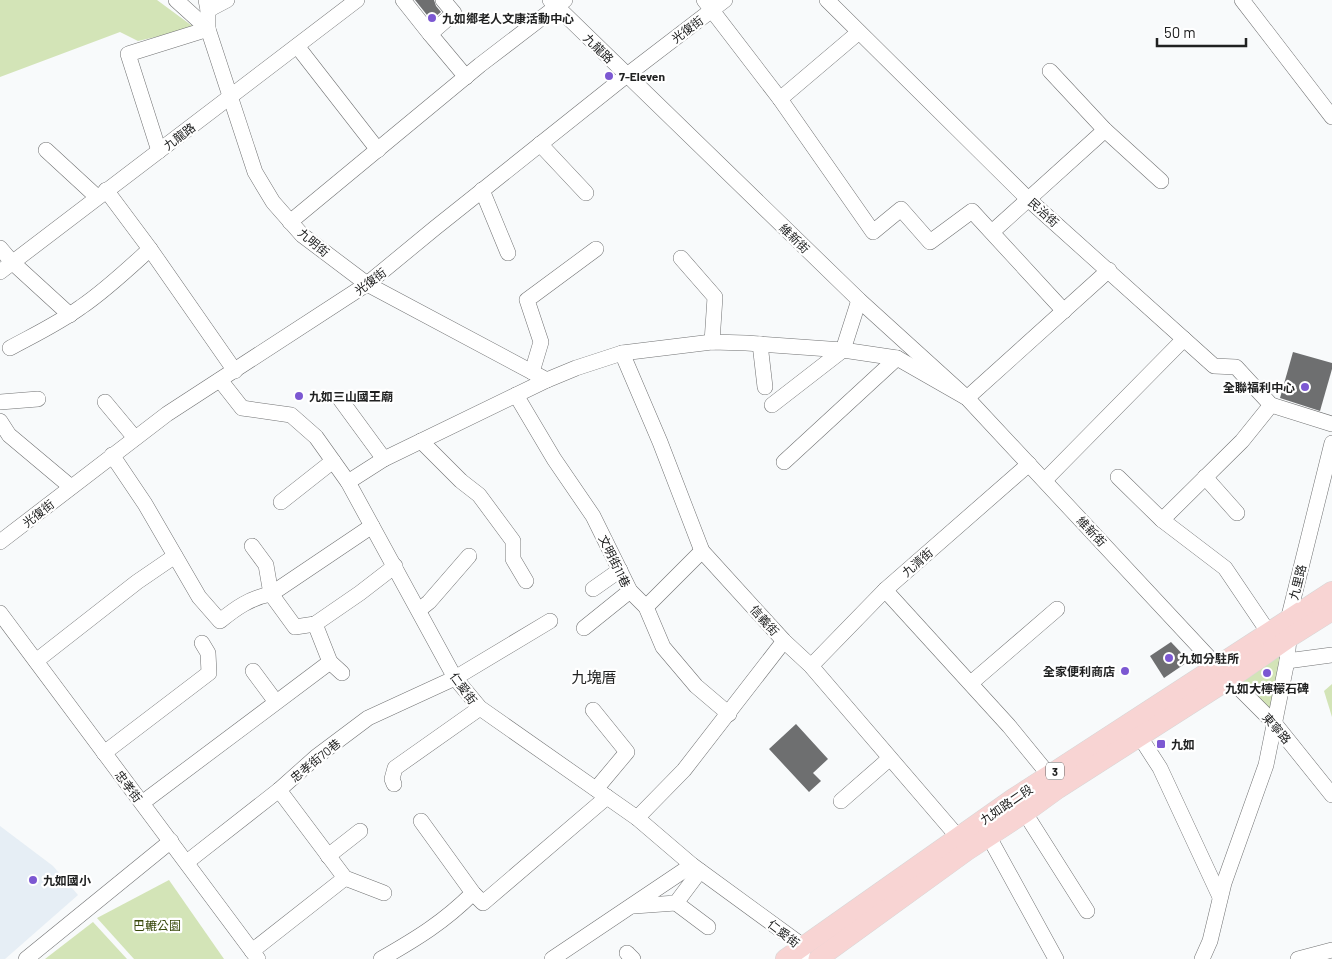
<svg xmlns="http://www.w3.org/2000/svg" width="1332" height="959" font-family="Barlow,'Noto Sans TC',sans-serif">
  <rect width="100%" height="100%" fill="#f8fafb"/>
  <path fill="#e6eef5" d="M0 826 53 866 78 895 5 959H0Z"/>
  <g fill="#d3e4b7">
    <path d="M0 0H157L195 28 138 41 120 32 0 77Z"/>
    <path d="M1283 649 1274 716 1236 680Z"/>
    <path d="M1332 684V717L1324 691Z"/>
    <path d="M169 880 224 959H134L97 918Z"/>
    <path d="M93 922 127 959H45Z"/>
  </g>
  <g fill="#6e6f70">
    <path d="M415 0H434L436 6 441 12 431 20Z"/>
    <path d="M1293 352 1332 363V369L1320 411 1280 398Z"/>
    <path d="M1171 642 1189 661 1164 678 1150 656Z"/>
    <path d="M796 724 828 759 813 773 821 781 809 792 769 749Z"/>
  </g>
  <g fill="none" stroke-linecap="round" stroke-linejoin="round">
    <g stroke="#717273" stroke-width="16">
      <g id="minor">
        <path d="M176 0 208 29"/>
        <path d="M206 0 208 10V29L255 172 273 202 302 235 367 284 547 380"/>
        <path d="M403 0 430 34 454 13 443 0"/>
        <path d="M550 0 859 300 967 398 1109 270"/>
        <path d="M704 0 780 99 873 232 901 209 930 242 972 211 1064 311"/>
        <path d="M827 0 1028 199 1214 366 1236 367 1271 405"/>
        <path d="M1242 0 1332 117"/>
        <path d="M208 10 227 0"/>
        <path d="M430 34 466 77"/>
        <path d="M297 46 378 150"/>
        <path d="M1050 71 1105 130 1161 181"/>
        <path d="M780 99 859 32"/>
        <path d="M540 144 586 193"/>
        <path d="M46 150 97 197"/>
        <path d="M159 151 128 54 208 29"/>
        <path d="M106 190 150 249 235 371"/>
        <path d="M482 190 508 253"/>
        <path d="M290 222 480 65 565 0"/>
        <path d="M992 232 1105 130"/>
        <path d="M0 248 12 262 70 315"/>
        <path d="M681 258 715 297 712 342"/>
        <path d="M0 272 357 0"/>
        <path d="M760 344 765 387"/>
        <path d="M10 348C34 335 59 323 81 307 106 290 128 269 150 249"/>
        <path d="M622 353 660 442 702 551 784 641 811 666 958 837 964 847"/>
        <path d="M532 372 541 342 527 300 596 249"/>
        <path d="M220 380 242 408 291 415 316 437 348 482 455 678 480 708 637 818 692 865 803 946 802 959"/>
        <path d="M516 395 554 459 593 516 630 591 646 607 663 647 696 686 729 714"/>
        <path d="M340 399 384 459"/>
        <path d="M0 402 38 399"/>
        <path d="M105 402 135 438"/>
        <path d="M772 405 843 350 859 300"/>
        <path d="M0 421 9 435 71 487"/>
        <path d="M421 441 461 481 479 495 513 541V559L526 581"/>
        <path d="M112 455 145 504 199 597 220 621C236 608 250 598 271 594L372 526"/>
        <path d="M784 462 897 358"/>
        <path d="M1118 477 1162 520 1225 568 1269 633"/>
        <path d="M1205 477 1237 513"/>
        <path d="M1045 480 1184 339"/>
        <path d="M348 482 384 459 547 380 576 368 622 353 712 342 746 343 843 350 897 358 967 398 1216 665 1275 724 1332 795"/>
        <path d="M281 502 333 461"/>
        <path d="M1162 520 1242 441 1271 405 1332 424"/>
        <path d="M0 542 167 414 367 284 435 228 627 75 725 0"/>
        <path d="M252 546 266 565 271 594 295 627 315 624 360 593 395 566"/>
        <path d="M593 589 620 570"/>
        <path d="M885 590 1009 726 1049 775 1055 785"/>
        <path d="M646 607 702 551"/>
        <path d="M419 610 429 602 469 556"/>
        <path d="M0 613 258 959"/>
        <path d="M315 624 330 662 342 673"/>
        <path d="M584 628 630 591"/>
        <path d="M36 661 137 582 175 556"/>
        <path d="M1287 661 1332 655"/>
        <path d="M811 666 885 590 1029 464"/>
        <path d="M253 671 276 702"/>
        <path d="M971 683 1057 609"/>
        <path d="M593 710 627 752 596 789"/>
        <path d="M1140 737 1160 768 1220 897"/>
        <path d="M104 753 209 673 208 653 202 643"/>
        <path d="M394 784 392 779 395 768 480 708"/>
        <path d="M279 790 345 878 384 893"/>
        <path d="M841 801 889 759"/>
        <path d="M142 803 330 662"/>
        <path d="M1025 813 1087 911"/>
        <path d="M637 818 684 770 784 641"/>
        <path d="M421 821 473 893 483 903 607 797"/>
        <path d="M989 837 1056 959"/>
        <path d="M328 856 360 831"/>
        <path d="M187 862 279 790 316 757 368 718 455 678 550 621"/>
        <path d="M676 903 708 927"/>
        <path d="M634 906 676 903 700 871"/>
        <path d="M252 951 345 878"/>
        <path d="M627 953 633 959"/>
        <path d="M26 959 171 841"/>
        <path d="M381 959C416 939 444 922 473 893"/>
        <path d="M552 959 692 865"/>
        <path d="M1202 959 1210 941 1224 883 1266 765 1287 661 1289 638 1288 620 1332 443"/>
        <path d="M1298 959 1332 950"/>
      </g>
    </g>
    <g stroke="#d7d7d7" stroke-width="20">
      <g id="major">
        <path d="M785 959 1012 799 1332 591"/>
        <path d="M818 959 967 851 1025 813 1058 789 1230 679 1289 638 1332 611"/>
      </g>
    </g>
    <use href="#minor" stroke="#fff" stroke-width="15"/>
    <use href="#major" stroke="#f8d4d3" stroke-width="19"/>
  </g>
  <g fill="#7c58d2" stroke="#fff" stroke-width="2">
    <circle cx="432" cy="18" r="5"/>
    <circle cx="609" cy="76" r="5"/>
    <circle cx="1305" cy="387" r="5"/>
    <circle cx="299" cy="396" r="5"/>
    <circle cx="1169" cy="658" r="5"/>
    <circle cx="1125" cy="671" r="5"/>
    <circle cx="1267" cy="673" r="5"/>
    <rect x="1156" y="739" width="10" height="10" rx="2.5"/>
    <circle cx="33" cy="880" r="5"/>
  </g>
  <g text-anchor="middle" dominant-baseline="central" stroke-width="4.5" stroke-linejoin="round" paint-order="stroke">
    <rect fill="#fff" stroke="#636464" stroke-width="1" x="1046" y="762.5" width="18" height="17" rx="4"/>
    <g font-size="11" font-weight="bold" fill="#202121">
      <text x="1055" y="771">3</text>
    </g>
    <g font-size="12" font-weight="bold" fill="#202121" stroke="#fff" text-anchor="start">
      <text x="442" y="18">九如鄉老人文康活動中心</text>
      <text x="619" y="76">7-Eleven</text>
      <text x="1295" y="387" text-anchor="end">全聯福利中心</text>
      <text x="309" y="396">九如三山國王廟</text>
      <text x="1179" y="658">九如分駐所</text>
      <text x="1115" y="671" text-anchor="end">全家便利商店</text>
      <text x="1267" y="688" text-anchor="middle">九如大檸檬石碑</text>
      <text x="1171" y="744">九如</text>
      <text x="43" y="880">九如國小</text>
    </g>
    <g font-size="12" fill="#202121" stroke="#fff">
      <text transform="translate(687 29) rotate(-37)">光復街</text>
      <text transform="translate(599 48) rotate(44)">九龍路</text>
      <text transform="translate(179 136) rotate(-37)">九龍路</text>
      <text transform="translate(1044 212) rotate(42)">民治街</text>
      <text transform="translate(795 238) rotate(44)">維新街</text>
      <text transform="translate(314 242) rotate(40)">九明街</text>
      <text transform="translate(370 281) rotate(-37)">光復街</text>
      <text transform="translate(38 513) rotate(-38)">光復街</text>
      <text transform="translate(1092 531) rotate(47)">維新街</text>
      <text transform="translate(615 561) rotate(64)">文明街11巷</text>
      <text transform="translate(917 562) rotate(-41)">九清街</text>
      <text transform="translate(1297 582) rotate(-76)">九里路</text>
      <text transform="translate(765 620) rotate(48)">信義街</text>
      <text transform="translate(464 688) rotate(54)">仁愛街</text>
      <text transform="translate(1277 728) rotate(49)">東寧路</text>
      <text transform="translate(315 760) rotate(-39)">忠孝街70巷</text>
      <text transform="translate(129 786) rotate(53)">忠孝街</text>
      <text transform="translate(1006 804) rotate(-34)">九如路二段</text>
      <text transform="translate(784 933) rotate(38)">仁愛街</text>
    </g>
    <g font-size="12" fill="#38480b" stroke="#fff">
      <text x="157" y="925">巴轆公園</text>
    </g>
    <g font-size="15" fill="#202121" stroke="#fff">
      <text x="594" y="677">九塊厝</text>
    </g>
  </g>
  <path d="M1157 38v8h89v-8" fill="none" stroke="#202121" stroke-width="2.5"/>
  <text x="1164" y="38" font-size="15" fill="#202121" stroke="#ffffff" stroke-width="4" paint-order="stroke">50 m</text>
</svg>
